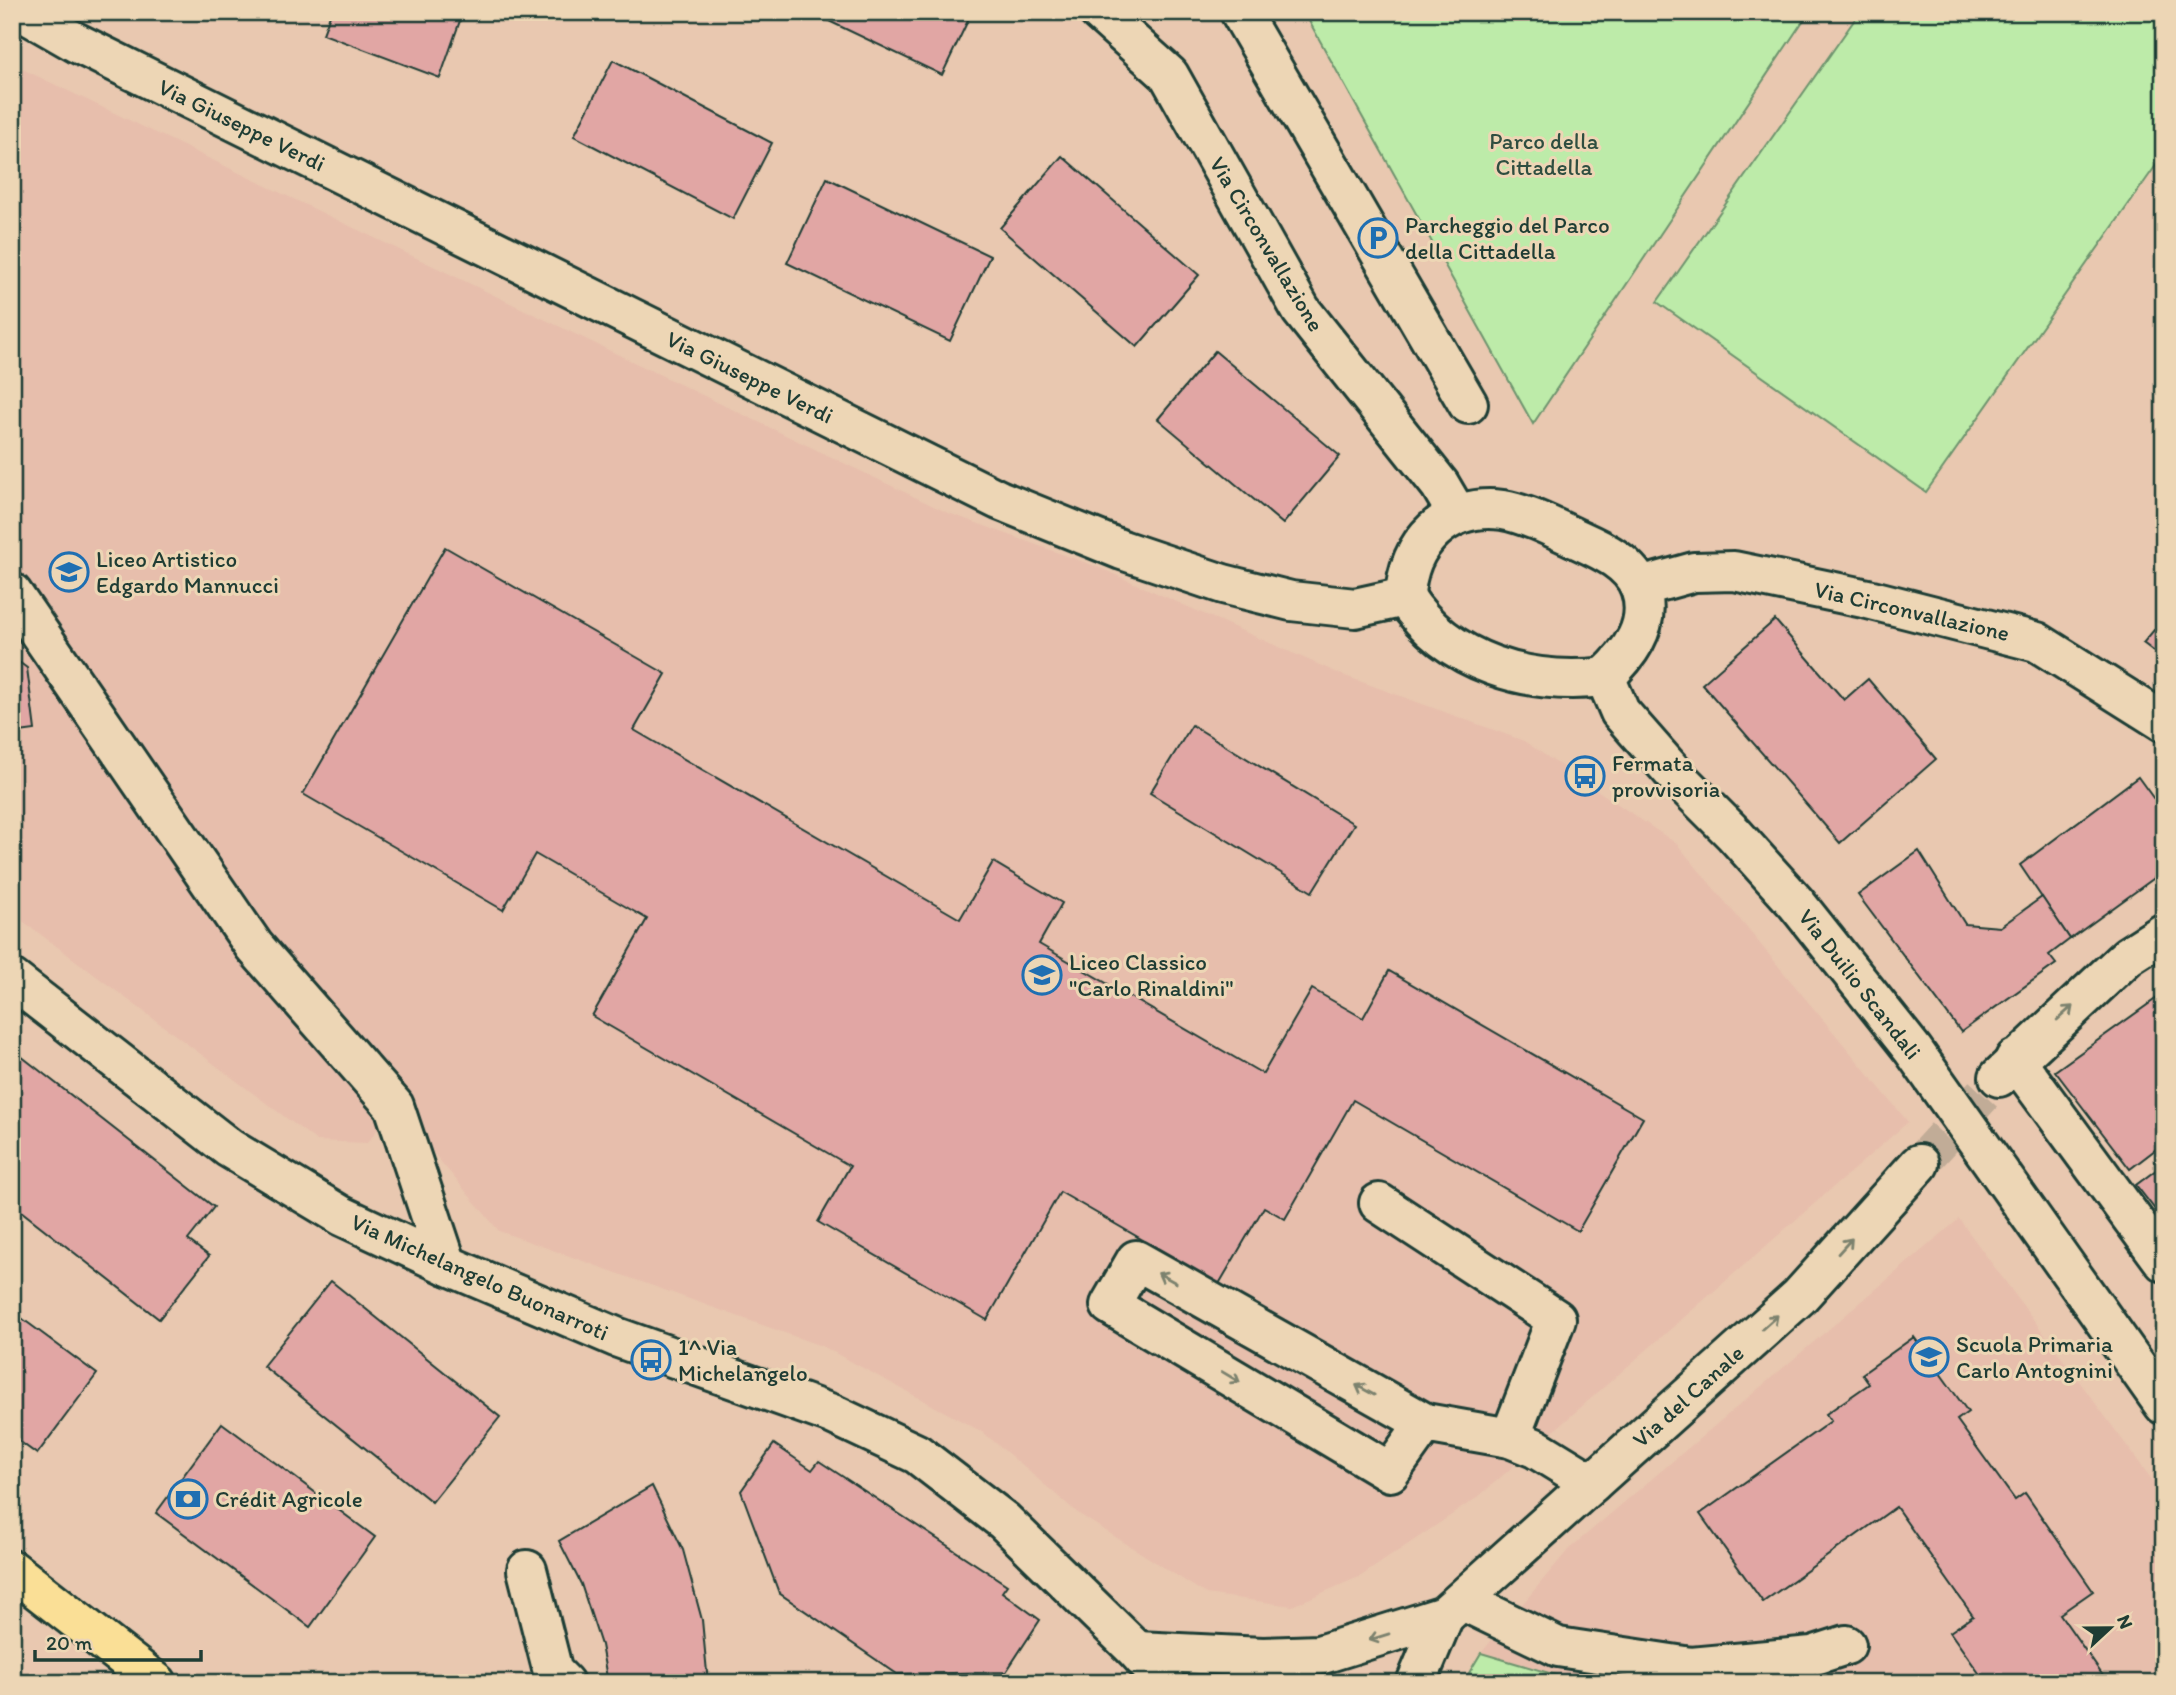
<svg xmlns="http://www.w3.org/2000/svg" width="2176" height="1695" font-family="Itim,sans-serif">
  <rect width="100%" height="100%" fill="#e9c8b0"/>
  <filter id="ink" filterUnits="userSpaceOnUse"><feTurbulence type="fractalNoise" baseFrequency=".0143" numOctaves="2"/><feDisplacementMap in="SourceGraphic" scale="14" xChannelSelector="R" yChannelSelector="G"/><feConvolveMatrix kernelMatrix="1 2 1 2 8 2 1 2 1" color-interpolation-filters="sRGB"/></filter>
  <g filter="url(#ink)">
    <g fill="#e7beac">
      <path d="M12 64 946 512 1100 568 1340 674 1524 741 1677 844 1908 1122 1478 1497 1361 1576 1292 1606 1206 1594 1079 1514 984 1433 824 1347 499 1231 395 1107 367 1143 317 1141 12 913Z"/>
      <path d="M1959 1219 2164 1496V1683H1583L1481 1653 1569 1549Z"/>
    </g>
    <g fill="#bdeba9" stroke="#6e946e" stroke-width="2">
      <path d="M1304 12H1809L1533 424Z"/>
      <path d="M1860 12H2164V154L1926 492 1657 302Z"/>
      <path d="M1481 1653 1583 1683H1463Z"/>
    </g>
    <g fill="#e1a6a4" stroke="#1f3d34" stroke-width="2">
      <path d="M331 12H463L440 78 323 34Z"/>
      <path d="M810 12H972L942 75Z"/>
      <path d="M613 60 772 143 733 219 574 136Z"/>
      <path d="M1062 156 1199 275 1137 347 1000 228Z"/>
      <path d="M827 178 990 256 950 341 787 263Z"/>
      <path d="M1215 351 1340 456 1283 524 1158 419Z"/>
      <path d="M445 547 666 674 634 730 960 919 993 862 1062 903 1039 944 1263 1074 1312 989 1363 1018 1389 971 1643 1118 1578 1231 1353 1100 1285 1219 1264 1207 1219 1284 1060 1192 987 1320 818 1222 850 1166 592 1016 647 919 535 854 503 910 303 794Z"/>
      <path d="M2164 618V659L2143 643Z"/>
      <path d="M1775 620 1844 700 1868 679 1936 759 1840 843 1702 684Z"/>
      <path d="M12 657 27 668 35 730 12 733Z"/>
      <path d="M1192 725 1354 824 1312 892 1150 793Z"/>
      <path d="M2138 777 2164 813V871L2070 939 2020 865Z"/>
      <path d="M1919 851 1965 924 2000 927 2042 897 2070 939 2049 955 2056 964 1961 1032 1858 895Z"/>
      <path d="M2164 993V1143L2130 1169 2055 1071Z"/>
      <path d="M12 1049 214 1207 188 1240 209 1256 159 1319 12 1204Z"/>
      <path d="M2164 1164V1221L2136 1185Z"/>
      <path d="M331 1281 500 1417 432 1502 263 1366Z"/>
      <path d="M12 1311 97 1374 37 1454 12 1436Z"/>
      <path d="M1914 1337 1968 1412 1957 1420 2015 1500 2025 1493 2093 1591 2060 1614 2108 1683H1986L1950 1632 1973 1616 1896 1507 1763 1602 1700 1514 1831 1421 1826 1414 1869 1384 1862 1374Z"/>
      <path d="M222 1423 375 1537 310 1627 156 1513Z"/>
      <path d="M774 1444 812 1470 819 1461 1007 1585 1002 1592 1040 1620 1006 1672 897 1674 779 1593 741 1491Z"/>
      <path d="M652 1486 683 1550 702 1620 708 1683H608L601 1645 581 1584 559 1541Z"/>
    </g>
    <g fill="none" stroke-linecap="round" stroke-linejoin="round">
      <path stroke="#c1ac97" stroke-width="38" stroke-dasharray="38 19" stroke-linecap="butt" d="M1919 1164 1999 1077"/>
      <g stroke="#1f3d34" stroke-width="44">
        <g id="minor">
          <path d="M23 12 77 43 999 500 1122 550 1223 584 1291 601 1355 608 1405 597"/>
          <path d="M1099 12 1169 75 1301 310 1440 485 1457 514"/>
          <path d="M1240 12 1468 404"/>
          <path d="M1640 587 1694 572 1734 571 1868 599 2037 642 2164 722"/>
          <path d="M12 593 254 946 394 1106 447 1265"/>
          <path d="M1405 597C1407 543 1447 502 1503 510 1526 514 1552 527 1573 537 1597 548 1630 561 1640 588 1653 624 1630 654 1605 677"/>
          <path d="M1405 597C1448 664 1530 686 1605 677"/>
          <path d="M1605 677 1620 712 1678 778 1734 834 1796 903 1913 1050 2164 1405"/>
          <path d="M12 979 229 1148 342 1216 447 1265 616 1337 832 1414 917 1454 1004 1521 1137 1651 1165 1683"/>
          <path d="M2015 1059 2164 1262"/>
          <path d="M1999 1077 2128 956 2164 933"/>
          <path d="M1379 1203 1556 1319 1510 1438"/>
          <path d="M1425 1423 1390 1472 1110 1305 1136 1260 1425 1423 1510 1438 1535 1448 1592 1483"/>
          <path d="M527 1570 553 1672 564 1683"/>
          <path d="M1463 1601 1558 1647 1691 1667 1812 1656 1846 1645"/>
          <path d="M1137 1651 1263 1657 1319 1655 1444 1616 1799 1297 1919 1164"/>
          <path d="M1416 1683 1444 1616"/>
        </g>
      </g>
      <g stroke="#1f3d34" stroke-width="44">
        <path id="major" d="M12 1570 157 1683"/>
      </g>
      <use href="#minor" stroke="#edd6b5" stroke-width="38"/>
      <use href="#major" stroke="#fadf96" stroke-width="38"/>
    </g>
    <defs><path id="oneway-shaft" d="M-6 0H5M1.5-3L5.5 0L1.5 3" fill="none" stroke-width="1.6" stroke-linecap="round" stroke-linejoin="round" transform="scale(1.75)"/></defs>
    <g stroke="#7c826e">
      <use href="#oneway-shaft" transform="translate(2065 1013) rotate(-42)"/>
      <use href="#oneway-shaft" transform="translate(1845 1246) rotate(-48)"/>
      <use href="#oneway-shaft" transform="translate(1167 1278) rotate(-151)"/>
      <use href="#oneway-shaft" transform="translate(1770 1322) rotate(-42)"/>
      <use href="#oneway-shaft" transform="translate(1231 1377) rotate(31)"/>
      <use href="#oneway-shaft" transform="translate(1365 1390) rotate(-151)"/>
      <use href="#oneway-shaft" transform="translate(1379 1637) rotate(163)"/>
    </g>
  </g>
  <defs>
    <g id="parking-ring" transform="scale(2.0125)"><circle r="9.5" fill="#edd6b5" stroke="#1f6fb2" stroke-width="1.5"/><path d="M-3.5-5.5H1a3.5 3.5 0 0 1 0 7H-1V5.5H-3.5ZM-1-3.4V-.6H.8a1.4 1.4 0 0 0 0-2.8Z" fill="#1f6fb2"/></g>
    <g id="school-ring" transform="scale(2.0125)"><circle r="9.5" fill="#edd6b5" stroke="#1f6fb2" stroke-width="1.5"/><path d="M0-5L7-2L0 1L-7-2ZM-4 1L0 2.5L4 1V4Q0 6-4 4Z" fill="#1f6fb2"/></g>
    <g id="bus-ring" transform="scale(2.0125)"><circle r="9.5" fill="#edd6b5" stroke="#1f6fb2" stroke-width="1.5"/><path d="M-5-6H5V4H4V6H2V4H-2V6H-4V4H-5ZM-3.5-4V0h7V-4ZM-3.5 1.2v1.5H-2V1.2ZM2 1.2v1.5H3.5V1.2Z" fill="#1f6fb2"/></g>
    <g id="bank-ring" transform="scale(2.0125)"><circle r="9.5" fill="#edd6b5" stroke="#1f6fb2" stroke-width="1.5"/><path d="M-6-4H6V4H-6ZM0-2.3a2.3 2.3 0 1 0 0 4.6a2.3 2.3 0 1 0 0-4.6Z" fill="#1f6fb2"/></g>
  </defs>
  <g fill-rule="evenodd">
    <use href="#parking-ring" x="1378" y="238"/>
    <use href="#school-ring" x="69" y="572"/>
    <use href="#bus-ring" x="1585" y="776"/>
    <use href="#school-ring" x="1042" y="975"/>
    <use href="#school-ring" x="1929" y="1357"/>
    <use href="#bus-ring" x="651" y="1360"/>
    <use href="#bank-ring" x="188" y="1499"/>
  </g>
  <g text-anchor="middle" dominant-baseline="central" stroke-width="6" stroke-linejoin="round" paint-order="stroke">
    <g font-size="23" fill="#1f3d34" stroke="#edd6b5">
      <text transform="translate(242 125) rotate(26)">Via Giuseppe Verdi</text>
      <text transform="translate(1267 244) rotate(59)">Via Circonvallazione</text>
      <text transform="translate(750 377) rotate(26)">Via Giuseppe Verdi</text>
      <text transform="translate(1912 611) rotate(13)">Via Circonvallazione</text>
      <text transform="translate(1860 984) rotate(52)">Via Duilio Scandali</text>
      <text transform="translate(480 1277) rotate(24)">Via Michelangelo Buonarroti</text>
      <text transform="translate(1688 1396) rotate(-42)">Via del Canale</text>
    </g>
    <g font-size="23" fill="#2f4e40" stroke="#edd6b5">
      <text x="1544" y="141">Parco della<tspan x="1544" dy="26">Cittadella</tspan></text>
    </g>
    <g font-size="23" fill="#1f3d34" stroke="#edd6b5" text-anchor="start">
      <text x="1405" y="225">Parcheggio del Parco<tspan x="1405" dy="26">della Cittadella</tspan></text>
      <text x="96" y="559">Liceo Artistico<tspan x="96" dy="26">Edgardo Mannucci</tspan></text>
      <text x="1612" y="763">Fermata<tspan x="1612" dy="26">provvisoria</tspan></text>
      <text x="1069" y="962">Liceo Classico<tspan x="1069" dy="26">"Carlo Rinaldini"</tspan></text>
      <text x="1956" y="1344">Scuola Primaria<tspan x="1956" dy="26">Carlo Antognini</tspan></text>
      <text x="678" y="1347">1^ Via<tspan x="678" dy="26">Michelangelo</tspan></text>
      <text x="215" y="1499">Crédit Agricole</text>
    </g>
  </g>
  <rect width="2176" height="1695" fill="none" stroke="#edd6b5" stroke-width="42"/>
  <rect x="21" y="21" width="2134" height="1653" fill="none" stroke="#1f3d34" stroke-width="2.5" filter="url(#ink)"/>
  <g transform="translate(2110 1628) rotate(68)" stroke="#edd6b5" stroke-width="5" paint-order="stroke">
  <path d="M0-5L12 26L0 18L-12 26Z" fill="#1f3d34"/>
  <text y="-10" font-size="19" font-weight="bold" text-anchor="middle" fill="#1f3d34">N</text>
  </g>
  <path d="M35 1650v10h166v-10" fill="none" stroke="#1f3d34" stroke-width="3.5"/>
  <text x="46" y="1650" font-size="21" fill="#1f3d34" stroke="#edd6b5" stroke-width="5" paint-order="stroke">20 m</text>
</svg>
